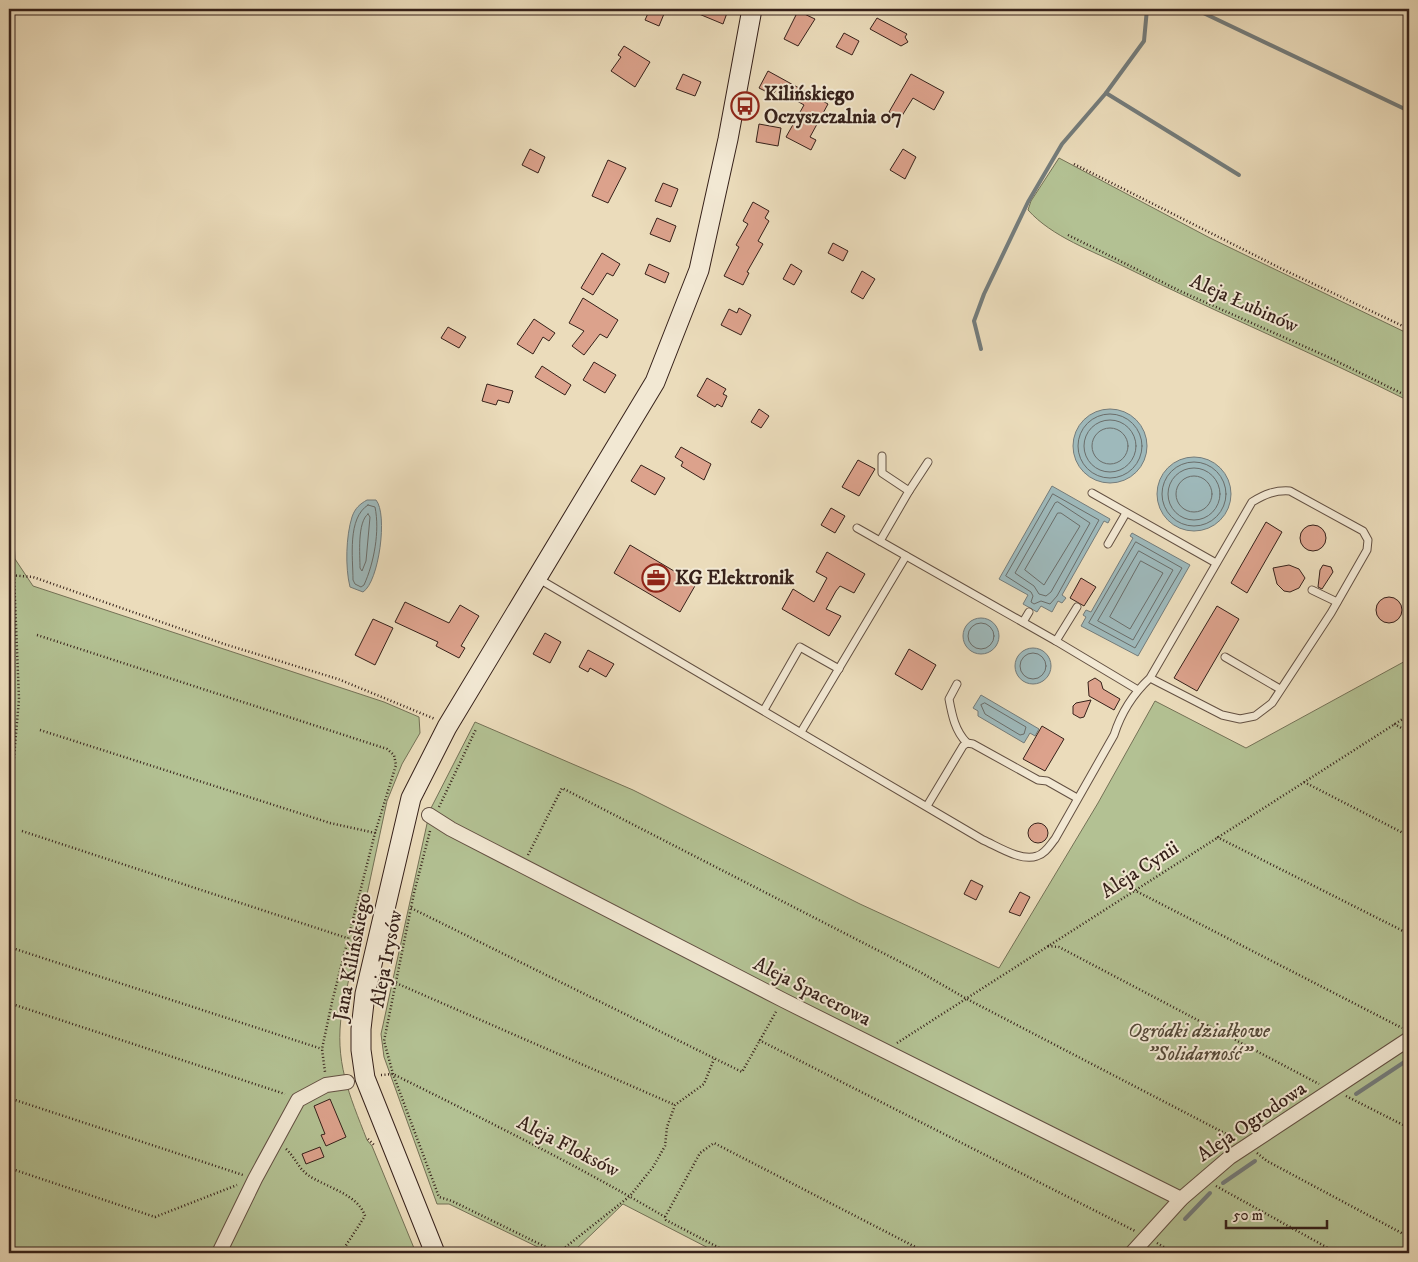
<svg xmlns="http://www.w3.org/2000/svg" width="1418" height="1262" font-family="'IM FELL DW Pica',serif">
  <rect width="100%" height="100%" fill="#ebdcbb"/>
  <filter id="stains"><feTurbulence type="fractalNoise" baseFrequency=".004" numOctaves="4"/><feColorMatrix values="0 0 0 0 .2 0 0 0 0 .09 0 0 0 0 .02 0 0 0 .5 -.17"/></filter>
  <radialGradient id="worn" r=".72"><stop offset=".6" stop-color="#630" stop-opacity="0"/><stop offset="1" stop-color="#630" stop-opacity=".3"/></radialGradient>
  <g fill="#b3c193" stroke="#747156">
    <path d="M1059 158 1210 238 1409 334V401C1316 354 1219 314 1125 267 1093 251 1052 237 1028 210L1031 201Z"/>
    <path d="M9 440 15 559 33 586 384 702 419 717 420 733 402 764 387 801 342 1011C334 1061 349 1094 367 1140L372 1146 416 1253H9Z"/>
    <path d="M1409 659V1253H718L623 1204 572 1253H550L449 1204H437L384 1057 381 1034 430 810 475 722 633 790 860 904 999 968 1098 803 1155 701 1246 748Z"/>
  </g>
  <g fill="#9eb9bb" stroke="#747c7b">
    <circle cx="1110" cy="446" r="37"/>
    <circle cx="1194" cy="494" r="37"/>
    <path d="M1052 486 1110 519 1108 523 1104 521 1062 595 1066 598 1062 603 1058 601 1052 612 1041 606 1037 612 1023 604 1028 595 999 579Z"/>
    <path d="M367 500H376C388 514 379 582 363 592L350 587C345 567 346 536 352 517 355 508 360 504 367 500Z"/>
    <path d="M1132 533 1190 565 1138 656 1081 626 1086 617 1083 615 1086 610 1091 612 1133 538 1130 536Z"/>
    <circle cx="981" cy="636" r="18"/>
    <circle cx="1033" cy="666" r="18"/>
    <path d="M981 695 1039 729 1035 736 1030 733 1024 743 978 716V711L973 708Z"/>
  </g>
  <g fill="none" stroke-linecap="round" stroke-linejoin="round">
    <g stroke="#6a6d6a" stroke-width="1">
      <circle cx="1110" cy="446" r="32"/>
      <circle cx="1110" cy="446" r="26"/>
      <circle cx="1110" cy="446" r="18"/>
      <circle cx="1194" cy="494" r="32"/>
      <circle cx="1194" cy="494" r="26"/>
      <circle cx="1194" cy="494" r="18"/>
      <path d="M1053 494 1099 520 1057 596 1050 604 1041 601 1034 604 1031 602 1033 596 1031 592 1006 576Z"/>
      <path d="M1058 502 1090 523 1051 592 1046 596 1039 594 1034 586 1015 573 1055 503Z"/>
      <path d="M368 505 375 507C380 531 374 563 364 585L361 587 355 584 353 580C353 558 347 518 368 505Z"/>
      <path d="M1058 513H1061L1080 526 1044 585 1025 570Z"/>
      <path d="M368 514 370 517 366 561 362 571 360 568C360 555 357 522 368 514Z"/>
      <path d="M1136 542 1182 568 1135 648 1089 623Z"/>
      <path d="M1139 551 1173 570 1133 640 1098 621Z"/>
      <path d="M1141 561 1163 573 1130 629 1110 617Z"/>
      <circle cx="981" cy="636" r="13"/>
      <circle cx="1033" cy="666" r="13"/>
      <path d="M985 703 1026 727 1024 734 1020 735 985 714 981 705Z"/>
    </g>
    <g stroke="#747c7b" stroke-width="4">
      <path d="M1195 9 1409 111"/>
      <path d="M1106 93 1239 175"/>
      <path d="M981 349 974 321 984 294 1028 202 1062 144 1106 93 1144 41 1147 9"/>
      <path d="M1356 1094 1409 1059"/>
      <path d="M1223 1183 1255 1161"/>
      <path d="M1185 1219 1210 1193"/>
      <path d="M1153 1253 1156 1251"/>
    </g>
  </g>
  <g fill="#dca28c" stroke="#36211a">
    <path d="M650 9H666L659 26 645 20Z"/>
    <path d="M687 9H716L727 13 723 24Z"/>
    <path d="M798 11 815 19 798 46 784 39Z"/>
    <path d="M877 18 907 34 905 37 908 42 901 46 870 29Z"/>
    <path d="M844 33 859 41 852 55 836 47Z"/>
    <path d="M624 46 650 62 635 87 611 71 621 57 618 55Z"/>
    <path d="M768 71 828 104 810 137 816 140 811 150 786 137 804 105 797 101 799 99 777 88 773 95 759 88Z"/>
    <path d="M683 74 701 82 695 96 676 89Z"/>
    <path d="M911 74 944 92 934 110 913 98 900 119 889 112Z"/>
    <path d="M759 124 781 128 778 146 756 142Z"/>
    <path d="M530 149 545 157 538 173 522 165Z"/>
    <path d="M903 149 916 157 905 179 890 170Z"/>
    <path d="M608 160 626 168 608 203 592 196Z"/>
    <path d="M663 183 678 189 671 207 655 201Z"/>
    <path d="M753 202 769 211 765 218 769 221 758 241 763 244 747 272 749 273 743 285 724 276 739 247 736 245 748 224 743 221Z"/>
    <path d="M657 218 676 226 670 242 650 234Z"/>
    <path d="M833 243 848 251 843 261 828 253Z"/>
    <path d="M602 253 620 264 613 276 607 273 593 295 581 288Z"/>
    <path d="M649 264 669 273 665 283 645 274Z"/>
    <path d="M791 264 802 271 794 285 783 279Z"/>
    <path d="M862 271 875 279 863 299 851 292Z"/>
    <path d="M583 298 618 320 607 338 600 334 584 355 572 346 584 331 569 323Z"/>
    <path d="M739 308 751 315 741 335 721 325 729 309 737 313Z"/>
    <path d="M534 319 555 333 549 341 543 337 533 354 517 344Z"/>
    <path d="M448 327 466 337 459 348 441 338Z"/>
    <path d="M594 362 616 375 605 393 583 380Z"/>
    <path d="M542 366 571 385 565 395 535 377Z"/>
    <path d="M707 378 726 389 723 394 727 396 722 407 717 404 715 407 697 396Z"/>
    <path d="M487 384 513 391 509 403 498 400 496 405 482 401Z"/>
    <path d="M759 409 769 416 761 428 751 422Z"/>
    <path d="M681 447 711 464 704 480 681 466 683 462 675 457Z"/>
    <path d="M858 460 875 469 859 496 842 487Z"/>
    <path d="M641 465 665 478 655 495 631 481Z"/>
    <path d="M831 508 845 516 835 533 821 525Z"/>
    <path d="M1266 522 1282 532 1247 593 1231 583Z"/>
    <circle cx="1313" cy="538" r="13"/>
    <path d="M630 545 696 584 680 612 614 573Z"/>
    <path d="M827 552 865 574 854 593 840 586 836 591 826 609 841 616 829 636 782 609 793 589 814 602 827 578 816 572Z"/>
    <path d="M1289 565 1299 569 1305 578 1299 588 1290 592 1284 591 1277 584 1273 568Z"/>
    <path d="M1323 565 1331 567 1333 572 1322 589 1318 587 1320 570Z"/>
    <path d="M1081 578 1096 587 1084 606 1070 598Z"/>
    <circle cx="1389" cy="610" r="13"/>
    <path d="M405 602 449 623 460 605 479 616 461 646 465 648 459 658 436 646 438 642 395 622Z"/>
    <path d="M1217 606 1239 619 1197 691 1174 678Z"/>
    <path d="M373 619 393 628 375 665 355 655Z"/>
    <path d="M545 633 561 642 550 663 533 654Z"/>
    <path d="M909 649 936 665 922 690 895 674Z"/>
    <path d="M588 650 614 664 606 677 590 668 588 672 579 667Z"/>
    <path d="M1095 678 1101 682 1103 689 1120 699 1114 710 1089 696 1088 682Z"/>
    <path d="M1091 700 1084 717 1080 718 1073 714V706L1076 703Z"/>
    <path d="M1042 726 1064 739 1045 771 1023 759Z"/>
    <circle cx="1038" cy="833" r="10"/>
    <path d="M971 880 983 886 976 900 964 894Z"/>
    <path d="M1020 892 1030 897 1020 916 1009 912Z"/>
    <path d="M330 1099 346 1137 326 1146 321 1135 325 1134 314 1106Z"/>
    <path d="M320 1147 324 1157 306 1164 302 1154Z"/>
  </g>
  <g fill="none" stroke-linecap="round" stroke-linejoin="round">
    <g stroke="#635042" stroke-width="9">
      <g id="lane">
        <path d="M909 491 928 462"/>
        <path d="M1092 493 1216 563"/>
        <path d="M857 528 1056 641 1138 690"/>
        <path d="M880 541 909 491 882 473V456"/>
        <path d="M1108 544 1126 513"/>
        <path d="M539 579 983 840C997 846 1021 862 1037 856 1045 854 1050 845 1055 839L1114 735C1121 713 1134 693 1150 678L1252 502C1265 494 1275 490 1290 491L1363 531 1368 540 1367 550 1331 613 1272 703 1255 716 1240 719 1222 715 1150 678"/>
        <path d="M1312 590 1337 602"/>
        <path d="M1023 622 1029 612"/>
        <path d="M1056 641 1077 607"/>
        <path d="M1225 657 1280 689"/>
        <path d="M957 684 949 699C952 715 955 731 967 743"/>
        <path d="M764 710 800 647 839 669"/>
        <path d="M801 732 906 556"/>
        <path d="M927 806 963 746 967 743 973 744 1038 780 1047 781 1077 798"/>
      </g>
    </g>
    <g stroke="#635042" stroke-width="16">
      <g id="street">
        <path d="M429 815 451 829 783 1000 1181 1199"/>
        <path d="M219 1253 255 1179 298 1100 326 1085 347 1082"/>
        <path d="M1132 1253 1181 1199 1230 1157 1409 1039"/>
      </g>
    </g>
    <g stroke="#36211a" stroke-width="21">
      <path id="secondary" d="M435 1253 365 1078 361 1050V1029L365 994 411 798 447 727 655 382 699 270 728 139 752 9"/>
    </g>
    <g stroke="#36211a" stroke-width="2.5" stroke-dasharray="1 2.5" stroke-linecap="butt">
      <path d="M1074 164 1282 269 1409 329"/>
      <path d="M1068 235 1180 291 1328 357 1409 397"/>
      <path d="M9 453 19 699 9 816"/>
      <path d="M9 575 33 577 224 644 338 679 435 719"/>
      <path d="M37 635 387 749 394 755 396 765 375 833"/>
      <path d="M1394 724 1409 732"/>
      <path d="M40 730 330 823 375 833 332 1002 322 1049 325 1072"/>
      <path d="M1304 782 1409 836"/>
      <path d="M439 807 476 729"/>
      <path d="M22 831 347 938"/>
      <path d="M430 831 414 893 384 1041 393 1074 439 1197 452 1201 558 1253 630 1196 653 1167 665 1146 667 1127 675 1105 704 1084 714 1059"/>
      <path d="M1217 837 1409 934"/>
      <path d="M528 855 562 788 920 972 965 998 1236 1139"/>
      <path d="M1134 890 1402 1028"/>
      <path d="M411 908 742 1072 777 1010"/>
      <path d="M1048 946 1059 947 1319 1084"/>
      <path d="M9 947 322 1049"/>
      <path d="M396 983 675 1105"/>
      <path d="M9 1003 285 1094"/>
      <path d="M759 1040 1135 1231"/>
      <path d="M897 1043 1409 715"/>
      <path d="M381 1075 393 1074C485 1120 577 1165 665 1217L666 1220 729 1253"/>
      <path d="M1346 1096 1409 1128"/>
      <path d="M9 1098 243 1175"/>
      <path d="M368 1139 375 1146"/>
      <path d="M286 1149C295 1157 298 1168 308 1175 325 1187 358 1194 365 1216L341 1253"/>
      <path d="M1257 1153 1267 1161 1409 1237"/>
      <path d="M9 1168 155 1217 237 1185"/>
      <path d="M1216 1186 1337 1253"/>
      <path d="M665 1217 700 1153 714 1143 927 1253"/>
      <path d="M1157 1243 1174 1253"/>
    </g>
    <use href="#lane" stroke="#f2e8d3" stroke-width="7"/>
    <use href="#street" stroke="#f2e8d3" stroke-width="14"/>
    <use href="#secondary" stroke="#f2e8d3" stroke-width="19"/>
  </g>
  <defs>
    <g id="bus-ring" transform="scale(1.4375)"><circle r="9.5" fill="#f2e8d3" stroke="#8f2418" stroke-width="1.5"/><path d="M-5-6H5V4H4V6H2V4H-2V6H-4V4H-5ZM-3.5-4V0h7V-4ZM-3.5 1.2v1.5H-2V1.2ZM2 1.2v1.5H3.5V1.2Z" fill="#8f2418"/></g>
    <g id="office-ring" transform="scale(1.4375)"><circle r="9.5" fill="#f2e8d3" stroke="#8f2418" stroke-width="1.5"/><path d="M-6-3h4V-5.5h4V-3h4V5H-6ZM-1-4.5V-3h2v-1.5ZM-6 0V1H6V0Z" fill="#8f2418"/></g>
  </defs>
  <g fill-rule="evenodd">
    <use href="#bus-ring" x="745" y="106"/>
    <use href="#office-ring" x="656" y="578"/>
  </g>
  <g text-anchor="middle" dominant-baseline="central" stroke-width="4" stroke-linejoin="round" paint-order="stroke">
    <g font-size="20" font-weight="bold" fill="#36211a" stroke="#f2e8d3" text-anchor="start">
      <text x="764" y="94">Kilińskiego<tspan x="764" dy="23">Oczyszczalnia 07</tspan></text>
      <text x="675" y="578">KG Elektronik</text>
    </g>
    <g font-size="20" fill="#36211a" stroke="#f2e8d3">
      <text transform="translate(1244 304) rotate(24)">Aleja Łubinów</text>
      <text transform="translate(1140 870) rotate(-33)">Aleja Cynii</text>
      <text transform="translate(353 957) rotate(-79)">Jana Kilińskiego</text>
      <text transform="translate(387 959) rotate(-79)">Aleja Irysów</text>
      <text transform="translate(812 992) rotate(27)">Aleja Spacerowa</text>
      <text transform="translate(1252 1122) rotate(-34)">Aleja Ogrodowa</text>
      <text transform="translate(568 1147) rotate(27)">Aleja Floksów</text>
    </g>
    <g font-size="20" font-style="italic" fill="#554938" stroke="#f2e8d3">
      <text x="1199" y="1031">Ogródki działkowe<tspan x="1199" dy="23">"Solidarność"</tspan></text>
    </g>
  </g>
  <rect width="1418" height="1262" fill="none" stroke="#ebdcbb" stroke-width="30"/>
  <rect x="10" y="10" width="1398" height="1242" fill="none" stroke="#36211a" stroke-width="2.5"/>
  <rect x="15" y="15" width="1388" height="1232" fill="none" stroke="#36211a"/>
  <path d="M1226 1220v8h101v-8" fill="none" stroke="#36211a" stroke-width="2.5"/>
  <text x="1233" y="1220" font-size="15" fill="#36211a" stroke="#f2e8d3" stroke-width="4" paint-order="stroke">50 m</text>
  <rect width="100%" height="100%" filter="url(#stains)"/>
  <rect width="100%" height="100%" fill="url(#worn)"/>
</svg>
